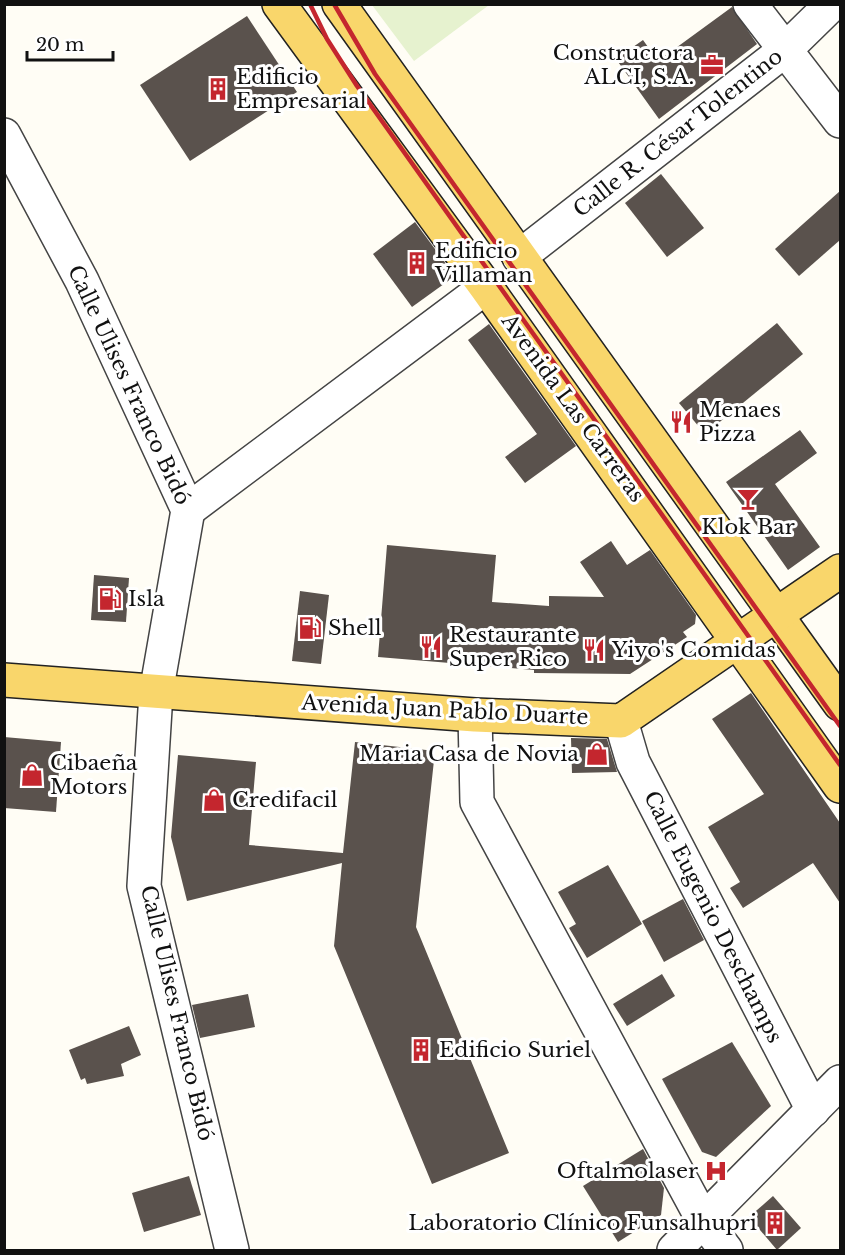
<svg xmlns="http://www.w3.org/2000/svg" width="845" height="1255" font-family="'Libre Baskerville',serif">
  <rect width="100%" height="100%" fill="#fffdf5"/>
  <path fill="#e6f2cf" d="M372 5H489L414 61Z"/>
  <g fill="#5a524d">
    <path d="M732 7 757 44 659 119 616 59 643 40 658 61Z"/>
    <path d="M247 16 297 92 190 161 140 85Z"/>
    <path d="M661 174 704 228 667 257 625 203Z"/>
    <path d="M840 191V240L799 276 775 249Z"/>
    <path d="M415 222 455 276 412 307 373 254Z"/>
    <path d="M777 323 803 354 705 434 679 403Z"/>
    <path d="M489 324 576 446 525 483 505 457 537 434 468 340Z"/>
    <path d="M800 430 817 453 775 484 820 547 788 570 726 482Z"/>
    <path d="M611 541 627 565 650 550 696 615 695 624 683 632 687 637 630 674 534 673V670L378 657 387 545 496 555 492 602 549 606V596L604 597 580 562Z"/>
    <path d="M94 575 129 578 126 622 91 620Z"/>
    <path d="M300 591 329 595 321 664 292 661Z"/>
    <path d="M751 693 840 823V903L813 863 743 908 730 888 740 882 708 827 764 794 712 719Z"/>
    <path d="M4 737 61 742 56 812 4 808Z"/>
    <path d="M571 738 607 739 617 772 572 773Z"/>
    <path d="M355 742 435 751 416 927 509 1153 432 1184 334 946 342 863 187 901 171 837 178 755 256 762 249 845 343 853Z"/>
    <path d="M608 865 642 924 587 958 569 928 576 924 558 892Z"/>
    <path d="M683 899 704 940 664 962 642 921Z"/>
    <path d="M662 974 675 996 627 1026 613 1004Z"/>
    <path d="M248 994 255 1027 200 1038 192 1005Z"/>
    <path d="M129 1026 141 1055 121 1064 124 1076 87 1084 85 1078 81 1080 69 1050Z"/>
    <path d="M732 1042 771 1106 716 1157 702 1152 662 1079Z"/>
    <path d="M643 1149 664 1188 661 1215 618 1242 583 1186Z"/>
    <path d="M189 1176 201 1215 144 1232 132 1193Z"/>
    <path d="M773 1196 801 1228 777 1250 749 1217Z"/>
  </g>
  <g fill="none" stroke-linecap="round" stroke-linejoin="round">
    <g stroke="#444" stroke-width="36">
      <g id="minor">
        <path d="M750 4 840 121"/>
        <path d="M4 135 82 281 188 510 156 693 144 886 232 1250"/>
        <path d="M519 257 785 50 832 4"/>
        <path d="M188 510 486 287"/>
        <path d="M475 715 477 802 703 1220 726 1250"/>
        <path d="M621 721 633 762 813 1110"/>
        <path d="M674 1250 840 1082"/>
      </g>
    </g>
    <g stroke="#222" stroke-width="36">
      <g id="major">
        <path d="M279 4 486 287 840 786"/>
        <path d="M339 4 840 704"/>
        <path d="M4 680 475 715 621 721 840 571"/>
      </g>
    </g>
    <use href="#minor" stroke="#fff" stroke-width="33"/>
    <use href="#major" stroke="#f9d66b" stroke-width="33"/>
    <g stroke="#c4262e" stroke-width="4.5">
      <path d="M310 4 327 39 357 86 840 765"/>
      <path d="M334 4 375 74 840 726"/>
    </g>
  </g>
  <defs>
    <g id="office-bare" transform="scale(1.8)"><path d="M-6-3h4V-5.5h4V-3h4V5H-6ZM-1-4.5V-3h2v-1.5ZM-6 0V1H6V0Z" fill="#c4262e" stroke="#fff" stroke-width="2.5" paint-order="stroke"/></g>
    <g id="building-bare" transform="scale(1.8)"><path d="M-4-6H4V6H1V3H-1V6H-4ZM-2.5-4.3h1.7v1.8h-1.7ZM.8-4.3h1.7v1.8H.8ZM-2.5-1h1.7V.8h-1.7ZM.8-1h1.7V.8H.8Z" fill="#c4262e" stroke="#fff" stroke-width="2.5" paint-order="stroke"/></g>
    <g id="restaurant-bare" transform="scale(1.8)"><path d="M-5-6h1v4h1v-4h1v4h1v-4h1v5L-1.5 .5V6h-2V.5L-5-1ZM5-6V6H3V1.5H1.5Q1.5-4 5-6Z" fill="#c4262e" stroke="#fff" stroke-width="2.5" paint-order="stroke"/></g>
    <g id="bar-bare" transform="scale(1.8)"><path d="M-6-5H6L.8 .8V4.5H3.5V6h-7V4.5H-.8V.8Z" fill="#c4262e" stroke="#fff" stroke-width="2.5" paint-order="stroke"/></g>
    <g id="fuel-bare" transform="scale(1.8)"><path d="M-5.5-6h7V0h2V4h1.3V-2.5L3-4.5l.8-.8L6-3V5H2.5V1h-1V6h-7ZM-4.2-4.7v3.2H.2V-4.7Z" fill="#c4262e" stroke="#fff" stroke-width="2.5" paint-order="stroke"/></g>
    <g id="shop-bare" transform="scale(1.8)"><path d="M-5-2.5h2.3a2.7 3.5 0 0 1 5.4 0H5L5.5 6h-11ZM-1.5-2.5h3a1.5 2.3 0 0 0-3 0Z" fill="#c4262e" stroke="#fff" stroke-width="2.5" paint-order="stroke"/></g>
    <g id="hospital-bare" transform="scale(1.8)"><path d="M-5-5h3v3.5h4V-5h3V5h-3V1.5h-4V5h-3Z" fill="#c4262e" stroke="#fff" stroke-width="2.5" paint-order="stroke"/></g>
  </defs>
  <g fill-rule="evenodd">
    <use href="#office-bare" x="712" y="65"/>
    <use href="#building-bare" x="218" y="89"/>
    <use href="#building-bare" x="417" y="263"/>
    <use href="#restaurant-bare" x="681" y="422"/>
    <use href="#bar-bare" x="748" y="499"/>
    <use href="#fuel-bare" x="110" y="599"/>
    <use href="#fuel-bare" x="310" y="628"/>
    <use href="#restaurant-bare" x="431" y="647"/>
    <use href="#restaurant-bare" x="594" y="650"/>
    <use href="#shop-bare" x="597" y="754"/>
    <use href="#shop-bare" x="32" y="775"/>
    <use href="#shop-bare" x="214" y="800"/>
    <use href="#building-bare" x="421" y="1050"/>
    <use href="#hospital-bare" x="716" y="1171"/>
    <use href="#building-bare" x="775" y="1223"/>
  </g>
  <g text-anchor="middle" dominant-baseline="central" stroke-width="6" stroke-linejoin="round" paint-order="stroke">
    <g font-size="21" fill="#111" stroke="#fff" text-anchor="start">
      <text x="694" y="53" text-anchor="end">Constructora<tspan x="694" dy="24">ALCI, S.A.</tspan></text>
      <text x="236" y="77">Edificio<tspan x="236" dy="24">Empresarial</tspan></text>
      <text x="435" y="251">Edificio<tspan x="435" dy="24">Villaman</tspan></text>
      <text x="699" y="410">Menaes<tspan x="699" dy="24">Pizza</tspan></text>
      <text x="748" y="527" text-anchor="middle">Klok Bar</text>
      <text x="128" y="599">Isla</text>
      <text x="328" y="628">Shell</text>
      <text x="449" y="635">Restaurante<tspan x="449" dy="24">Super Rico</tspan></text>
      <text x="612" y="650">Yiyo's Comidas</text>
      <text x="579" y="754" text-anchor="end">Maria Casa de Novia</text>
      <text x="50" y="763">Cibaeña<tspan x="50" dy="24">Motors</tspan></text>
      <text x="232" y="800">Credifacil</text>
      <text x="439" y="1050">Edificio Suriel</text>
      <text x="698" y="1171" text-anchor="end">Oftalmolaser</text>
      <text x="757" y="1223" text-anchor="end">Laboratorio Clínico Funsalhupri</text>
    </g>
    <g font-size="21" fill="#111" stroke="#fff">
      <text transform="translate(678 133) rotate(-38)">Calle R. César Tolentino</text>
      <text transform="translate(129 385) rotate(65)">Calle Ulises Franco Bidó</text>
      <text transform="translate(573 408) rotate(54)">Avenida Las Carreras</text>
      <text transform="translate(445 710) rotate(3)">Avenida Juan Pablo Duarte</text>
      <text transform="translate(713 917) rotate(63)">Calle Eugenio Deschamps</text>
      <text transform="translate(177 1013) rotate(77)">Calle Ulises Franco Bidó</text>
    </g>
  </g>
  <rect width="845" height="1255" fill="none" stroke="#111111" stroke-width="12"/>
  <path d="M27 51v9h86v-9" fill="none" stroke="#111111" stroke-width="3"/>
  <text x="36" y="51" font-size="18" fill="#111111" stroke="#ffffff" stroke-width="4.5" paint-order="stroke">20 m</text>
</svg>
